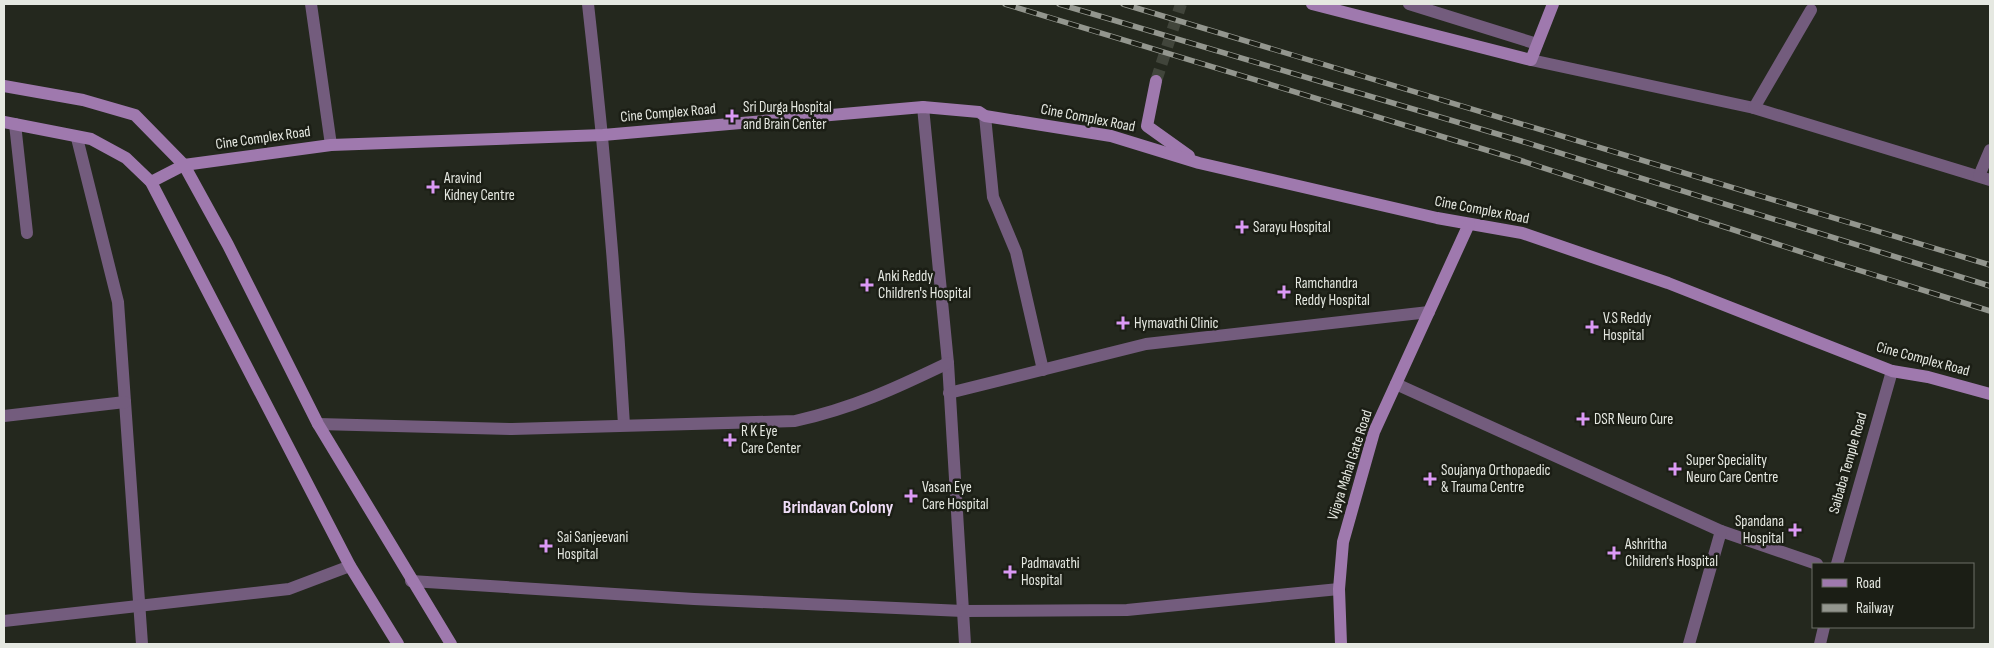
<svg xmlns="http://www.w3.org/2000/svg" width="1994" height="648" font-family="'Sofia Sans Condensed',sans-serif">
  <rect width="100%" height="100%" fill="#24281e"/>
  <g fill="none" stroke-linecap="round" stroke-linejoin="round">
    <path stroke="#41453b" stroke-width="12" stroke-dasharray="12 6" stroke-linecap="butt" d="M1156 81 1181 4"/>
    <g stroke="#735c7d" stroke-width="12">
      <path d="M311 4 331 145"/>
      <path d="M588 4C604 144 616 284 624 425"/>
      <path d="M1409 4 1537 44"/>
      <path d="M1531 60 1754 108 1990 180"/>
      <path d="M923 107 948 363 965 644"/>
      <path d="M1754 108 1811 10"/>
      <path d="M985 116 993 197 1016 252 1043 370"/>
      <path d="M15 124 27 233"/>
      <path d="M77 138 118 302 142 644"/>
      <path d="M1979 176 1990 150"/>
      <path d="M1396 384 1721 531 1817 564"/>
      <path d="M949 393 1146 344 1429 312"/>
      <path d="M4 416 125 402"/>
      <path d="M318 424 512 429 795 421C853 408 894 389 948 363"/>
      <path d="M411 581 694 599 963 611 1127 610 1339 589"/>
      <path d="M4 621 289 589 350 566"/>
      <path d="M1689 644 1721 531"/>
    </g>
    <g stroke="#735c7d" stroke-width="12">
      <path d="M1837 564 1892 371"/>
      <path d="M1820 644 1824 627"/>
    </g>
    <g stroke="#9f79ae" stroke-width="12">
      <path d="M1312 4 1531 60 1553 4"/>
      <path d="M1156 81 1147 126 1189 156"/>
      <path d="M4 86 83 100 135 115 184 165 228 245 318 424 451 644"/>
      <path d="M4 122 91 139 126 158 151 182 350 566 398 644"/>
      <path d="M151 182 184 165 331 145 603 135 923 107 979 112 985 116 1111 136 1199 163 1437 218 1522 233 1668 283 1892 371 1928 377 1990 394"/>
      <path d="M1341 644 1339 589 1343 542 1374 432 1469 224"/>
    </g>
    <g stroke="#93968e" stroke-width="5.5">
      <g id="rail">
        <path d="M1005 4 1516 159 1826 260 1990 311"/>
        <path d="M1059 4 1521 141 1990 286"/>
        <path d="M1123 4 1990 265"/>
      </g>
    </g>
    <use href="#rail" stroke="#1b1e15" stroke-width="4" stroke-dasharray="11" stroke-linecap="butt"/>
  </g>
  <g fill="#db99f5" stroke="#1b1e15" stroke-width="2">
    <path d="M729.5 108.5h5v5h5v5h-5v5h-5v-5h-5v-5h5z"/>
    <path d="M430.5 179.5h5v5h5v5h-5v5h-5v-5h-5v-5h5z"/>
    <path d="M1239.5 219.5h5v5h5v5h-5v5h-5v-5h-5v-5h5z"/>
    <path d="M864.5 277.5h5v5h5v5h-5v5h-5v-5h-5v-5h5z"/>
    <path d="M1281.5 284.5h5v5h5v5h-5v5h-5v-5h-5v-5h5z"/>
    <path d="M1120.5 315.5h5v5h5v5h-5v5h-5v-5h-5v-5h5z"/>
    <path d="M1589.5 319.5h5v5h5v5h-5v5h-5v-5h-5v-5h5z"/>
    <path d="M1580.5 411.5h5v5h5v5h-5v5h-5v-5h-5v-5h5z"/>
    <path d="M727.5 432.5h5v5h5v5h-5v5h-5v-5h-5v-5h5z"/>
    <path d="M1672.5 461.5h5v5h5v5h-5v5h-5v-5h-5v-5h5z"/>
    <path d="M1427.5 471.5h5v5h5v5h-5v5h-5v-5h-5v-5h5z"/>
    <path d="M908.5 488.5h5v5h5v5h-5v5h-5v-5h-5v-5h5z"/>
    <path d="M1792.5 522.5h5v5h5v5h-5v5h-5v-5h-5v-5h5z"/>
    <path d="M543.5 538.5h5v5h5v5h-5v5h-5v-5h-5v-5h5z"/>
    <path d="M1611.5 545.5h5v5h5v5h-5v5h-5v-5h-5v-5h5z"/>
    <path d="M1007.5 564.5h5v5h5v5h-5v5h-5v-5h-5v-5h5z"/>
  </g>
  <g text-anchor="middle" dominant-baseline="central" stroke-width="5" stroke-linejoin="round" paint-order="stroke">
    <g font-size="15" fill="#e5e8e1" stroke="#1b1e15" text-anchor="start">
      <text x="743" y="107">Sri Durga Hospital<tspan x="743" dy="17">and Brain Center</tspan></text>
      <text x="444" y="178">Aravind<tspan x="444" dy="17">Kidney Centre</tspan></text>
      <text x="1253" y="227">Sarayu Hospital</text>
      <text x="878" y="276">Anki Reddy<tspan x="878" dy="17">Children's Hospital</tspan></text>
      <text x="1295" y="283">Ramchandra<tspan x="1295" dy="17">Reddy Hospital</tspan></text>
      <text x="1603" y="318">V.S Reddy<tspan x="1603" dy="17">Hospital</tspan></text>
      <text x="1134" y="323">Hymavathi Clinic</text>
      <text x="1594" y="419">DSR Neuro Cure</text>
      <text x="741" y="431">R K Eye<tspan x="741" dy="17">Care Center</tspan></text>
      <text x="1686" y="460">Super Speciality<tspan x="1686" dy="17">Neuro Care Centre</tspan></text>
      <text x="1441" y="470">Soujanya Orthopaedic<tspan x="1441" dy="17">&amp; Trauma Centre</tspan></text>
      <text x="922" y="487">Vasan Eye<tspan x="922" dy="17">Care Hospital</tspan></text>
      <text x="1784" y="521" text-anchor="end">Spandana<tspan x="1784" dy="17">Hospital</tspan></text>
      <text x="557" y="537">Sai Sanjeevani<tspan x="557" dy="17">Hospital</tspan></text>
      <text x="1625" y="544">Ashritha<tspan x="1625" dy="17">Children's Hospital</tspan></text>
      <text x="1021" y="563">Padmavathi<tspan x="1021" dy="17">Hospital</tspan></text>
    </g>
    <g font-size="15" fill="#e5e8e1" stroke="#1b1e15">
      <text transform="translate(668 113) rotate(-5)">Cine Complex Road</text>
      <text transform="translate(1088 118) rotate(11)">Cine Complex Road</text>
      <text transform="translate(263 138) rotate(-8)">Cine Complex Road</text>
      <text transform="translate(1482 210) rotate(11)">Cine Complex Road</text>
      <text transform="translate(1923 359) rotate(15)">Cine Complex Road</text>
      <text transform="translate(1848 463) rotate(-74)">Saibaba Temple Road</text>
      <text transform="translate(1350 465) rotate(-72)">Vijaya Mahal Gate Road</text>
    </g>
    <g font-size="18" font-weight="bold" fill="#efddf7" stroke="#1b1e15">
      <text x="838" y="507">Brindavan Colony</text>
    </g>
  </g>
  <rect width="1994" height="648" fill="none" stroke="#e5e8e1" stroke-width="10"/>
  <rect x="1812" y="563" width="162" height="65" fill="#1b1e15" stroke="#6c6f67"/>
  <rect x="1822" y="579" width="25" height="8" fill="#9f79ae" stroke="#6c6f67"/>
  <text x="1856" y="588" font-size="15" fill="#e5e8e1">Road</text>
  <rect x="1822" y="604" width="25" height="8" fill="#93968e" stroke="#6c6f67"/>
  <text x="1856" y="613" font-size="15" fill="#e5e8e1">Railway</text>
</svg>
